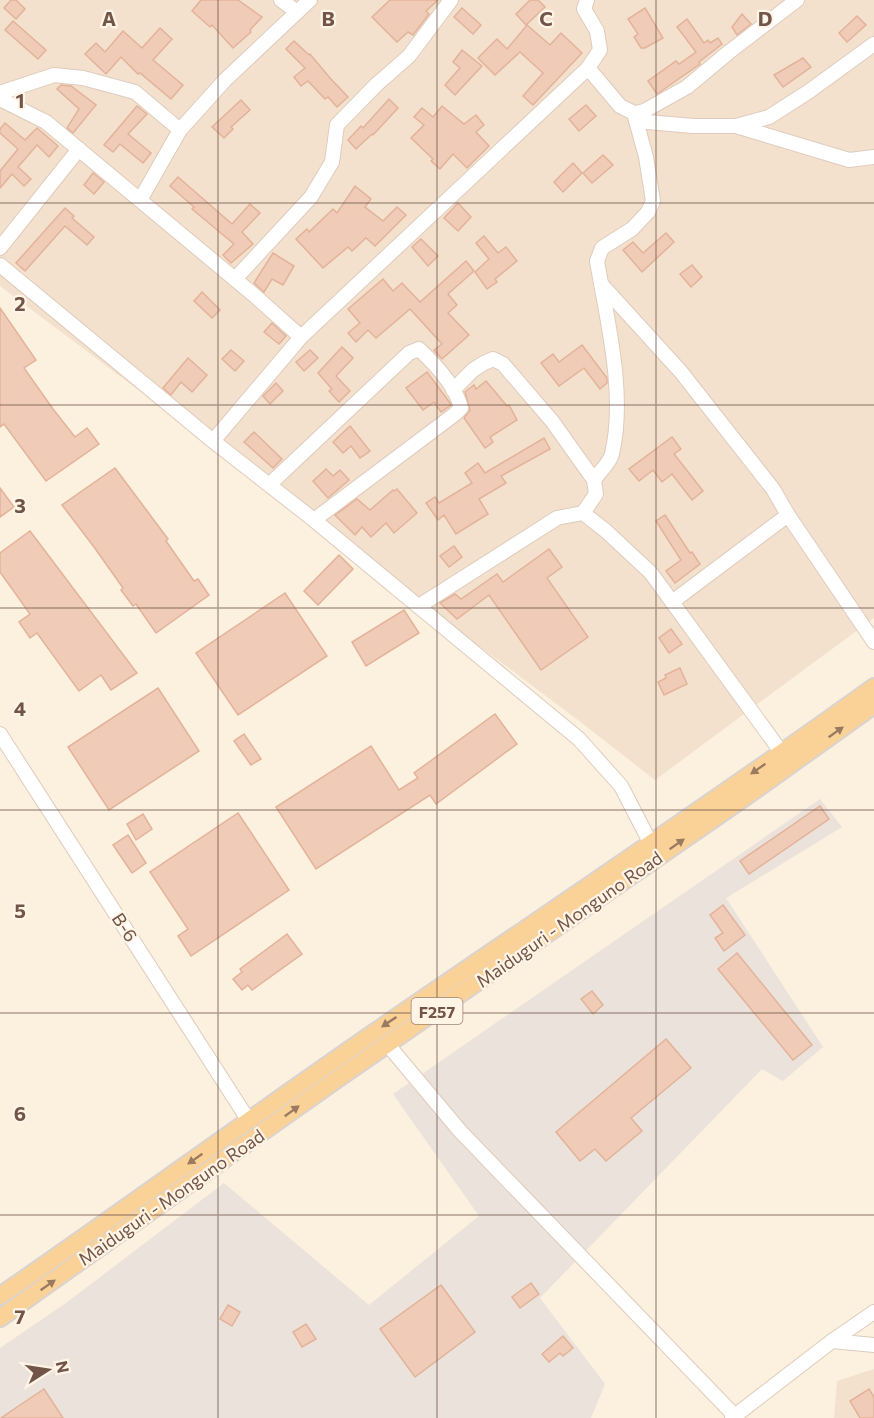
<svg xmlns="http://www.w3.org/2000/svg" width="874" height="1418" font-family="Commissioner,sans-serif">
  <rect width="100%" height="100%" fill="#fcf0df"/>
  <g fill="#f3e1ce">
    <path d="M0 0H874V618L655 780 578 720 0 286Z"/>
    <path d="M874 1369V1418H834L837 1381Z"/>
  </g>
  <path fill="#eae2db" d="M820 799 842 827 726 898 823 1047 783 1081 762 1069 540 1298 605 1384 591 1418H0V1348L66 1303 224 1183 369 1305 479 1216 393 1094Z"/>
  <g fill="#f0ccb8" stroke="#e3b298" stroke-width="1.5">
    <path d="M11 0H16L25 9 16 19 4 8Z"/>
    <path d="M201 0H238L262 17 250 30 251 32 233 48 212 25 210 27 192 11Z"/>
    <path d="M390 0H438L426 11 429 14 413 35 408 32 397 42 372 17Z"/>
    <path d="M530 0H538L545 7 526 25 516 14Z"/>
    <path d="M462 8 481 25 473 34 454 17Z"/>
    <path d="M645 8 663 38 645 48H641L634 37 638 34 628 19Z"/>
    <path d="M742 14 751 24 737 35 732 27Z"/>
    <path d="M857 16 866 25 847 42 839 33Z"/>
    <path d="M687 19 704 43 708 40 710 43 718 38 722 44 699 62 700 64 657 94 648 81 676 61 679 64 696 52 677 27Z"/>
    <path d="M13 21 46 50 38 59 5 30Z"/>
    <path d="M527 25 550 45 561 33 582 53 533 105 523 96 543 73 520 52 495 75 478 58 497 39 507 49Z"/>
    <path d="M160 28 172 39 153 60 183 85 171 99 140 73 138 74 121 57 106 74 85 54 96 43 105 52 123 31 142 48Z"/>
    <path d="M294 41 309 55 310 54 330 78 348 97 337 107 328 97 325 99 308 81 301 86 294 77 305 68 286 49Z"/>
    <path d="M462 50 482 66 455 95 445 85 460 68 453 62Z"/>
    <path d="M803 58 811 67 783 87 774 75Z"/>
    <path d="M61 85 71 86 96 105 73 133 67 128 79 109 57 89Z"/>
    <path d="M389 99 398 108 373 135 372 134 356 149 348 140 361 126 363 128Z"/>
    <path d="M241 100 250 110 231 127 233 129 224 138 212 127Z"/>
    <path d="M586 105 596 116 579 131 569 119Z"/>
    <path d="M137 106 147 114 128 134 151 153 143 163 120 144 113 152 104 145Z"/>
    <path d="M442 106 464 124 476 115 484 125 476 132 489 146 467 168 453 154 440 169 431 161 433 159 411 138 424 125 414 117 422 108 433 117Z"/>
    <path d="M5 123 25 140 37 128 58 146 49 157 37 145 18 167 31 179 24 186 12 174 0 188V171L18 149 0 133V129Z"/>
    <path d="M603 155 613 165 592 183 583 173Z"/>
    <path d="M573 163 582 173 563 192 554 182Z"/>
    <path d="M93 173 104 182 94 194 84 185Z"/>
    <path d="M178 177 232 224 250 204 260 213 242 232 253 244 231 263 223 255 234 244 192 209 194 207 170 186Z"/>
    <path d="M355 186 371 199 365 207 383 221 397 207 406 215 375 246 366 238 352 251 348 247 323 268 296 239 307 229 309 232 333 209 337 213Z"/>
    <path d="M458 203 471 217 458 231 444 218Z"/>
    <path d="M65 208 74 216 72 218 94 237 87 245 65 226 25 271 16 263Z"/>
    <path d="M666 233 674 242 642 272 623 250 633 242 643 253Z"/>
    <path d="M484 236 498 253 506 247 517 261 495 279 497 282 487 289 475 272 489 259 476 243Z"/>
    <path d="M421 239 438 256 428 266 412 247Z"/>
    <path d="M273 253 294 266 283 285 272 279 264 292 254 283Z"/>
    <path d="M466 261 474 271 448 294 457 305 448 313 469 335 442 359 434 350 442 344 410 309 376 338 368 330 356 342 348 333 360 323 348 309 383 279 393 291 402 283 420 302Z"/>
    <path d="M692 265 702 277 691 287 680 274Z"/>
    <path d="M202 292 220 310 212 318 194 301Z"/>
    <path d="M0 308 36 360 24 368 53 409 75 437 87 428 99 444 46 481 4 424 0 427Z"/>
    <path d="M272 323 286 336 279 344 264 332Z"/>
    <path d="M582 345 607 378V383L600 389 584 368 559 386 541 363 553 354 559 362Z"/>
    <path d="M342 347 353 358 336 376 350 391 339 402 329 391 332 389 318 373Z"/>
    <path d="M231 350 244 361 235 371 222 359Z"/>
    <path d="M310 350 318 358 304 371 296 362Z"/>
    <path d="M188 358 207 375 192 392 181 382 171 395 163 388Z"/>
    <path d="M427 372 450 403 451 405 441 412 434 402 423 410 406 388Z"/>
    <path d="M486 381 507 406 509 405 517 420 490 437 493 442 485 448 464 418 470 410 465 392 474 385 476 389Z"/>
    <path d="M276 383 283 391 270 404 263 396Z"/>
    <path d="M350 426 370 451 360 458 351 446 343 453 333 442Z"/>
    <path d="M254 432 282 459 273 468 244 442Z"/>
    <path d="M672 437 681 449 674 454 703 491 692 500 672 474 662 482 653 470 639 481 629 469Z"/>
    <path d="M544 438 550 449 501 476 506 483 479 499 488 514 456 534 444 515 438 520 426 503 435 497 439 503 472 483 465 473 478 463 485 473Z"/>
    <path d="M115 468 168 539 166 541 194 581 198 579 209 595 156 633 136 604 133 606 121 590 123 588 94 547 62 505Z"/>
    <path d="M326 469 333 476 340 470 349 480 328 498 313 481Z"/>
    <path d="M0 488 14 507 0 517Z"/>
    <path d="M397 489 417 513 394 533 386 523 371 537 362 527 355 535 335 515 357 499 370 510 393 490 394 491Z"/>
    <path d="M665 515 690 553 692 552 700 564 675 583 666 571 681 560 656 521Z"/>
    <path d="M30 531 137 673 111 690 101 675 79 691 37 633 30 638 19 622 30 614 0 572V553Z"/>
    <path d="M454 546 462 557 449 567 440 556Z"/>
    <path d="M549 549 562 567 547 578 588 637 541 670 489 595 457 619 440 603 455 594 461 599 497 574 503 582Z"/>
    <path d="M339 555 353 569 318 605 304 591Z"/>
    <path d="M285 593 327 656 238 715 196 653Z"/>
    <path d="M404 610 419 633 366 666 352 642Z"/>
    <path d="M671 629 682 644 669 653 659 638Z"/>
    <path d="M680 668 687 684 664 695 658 682 666 678 665 675Z"/>
    <path d="M158 688 199 751 109 810 68 747Z"/>
    <path d="M495 714 517 744 436 804 430 795 316 869 276 807 371 746 399 790 418 778 414 773Z"/>
    <path d="M244 734 261 759 251 765 234 741Z"/>
    <path d="M820 806 829 819 749 874 740 861Z"/>
    <path d="M238 813 289 890 191 956 178 936 188 929 150 872Z"/>
    <path d="M143 814 152 829 136 840 127 824Z"/>
    <path d="M128 835 146 863 132 873 113 845Z"/>
    <path d="M723 905 745 935 724 951 715 938 723 933 710 915Z"/>
    <path d="M287 934 302 954 252 990 248 985 242 990 233 979 242 972 240 969Z"/>
    <path d="M737 953 812 1045 793 1060 718 969Z"/>
    <path d="M592 991 603 1005 593 1014 581 999Z"/>
    <path d="M666 1039 691 1068 631 1118 642 1131 606 1161 595 1149 580 1161 556 1132Z"/>
    <path d="M531 1283 539 1294 520 1308 512 1297Z"/>
    <path d="M441 1285 475 1332 415 1377 380 1329Z"/>
    <path d="M228 1305 240 1312 232 1326 220 1319Z"/>
    <path d="M306 1324 316 1339 302 1347 293 1332Z"/>
    <path d="M563 1336 573 1348 563 1356 560 1353 549 1362 542 1354Z"/>
    <path d="M44 1389 63 1418H1L17 1407Z"/>
    <path d="M869 1389 874 1397V1418H860L850 1401Z"/>
  </g>
  <g fill="none" stroke-linecap="round" stroke-linejoin="round">
    <g stroke="#dfcbbc" stroke-width="16">
      <g id="minor">
        <path d="M281 0 297 12"/>
        <path d="M588 68 620 106 634 113 644 111 687 87 729 52 797 0"/>
        <path d="M0 93 54 75 83 78 135 92 180 130"/>
        <path d="M0 99 46 122 254 295 301 337"/>
        <path d="M636 121 693 126H736L769 117 808 92 874 44"/>
        <path d="M736 126 849 160 874 157"/>
        <path d="M140 200 180 130 225 80 310 0"/>
        <path d="M0 248 79 149"/>
        <path d="M0 265 213 441 314 520 579 739 621 786 650 842"/>
        <path d="M235 279 311 197 332 162 337 125 376 85 409 56 451 0"/>
        <path d="M601 284 681 372 773 489 788 515 874 642"/>
        <path d="M213 441 301 337 588 68 600 50 597 31 584 9 587 0"/>
        <path d="M594 480C599 472 610 463 612 454 626 394 607 320 597 261L602 248 632 229 648 212 653 201 646 157 634 113"/>
        <path d="M270 484 409 353 419 349C435 364 456 386 461 408L455 414 314 520"/>
        <path d="M583 513 606 531 651 573 782 753"/>
        <path d="M672 602 788 515"/>
        <path d="M419 606 557 518 583 513 596 494 594 480 552 421 503 364 493 359 484 363 473 370 453 390"/>
        <path d="M0 734 249 1121"/>
        <path d="M388 1045 460 1131 737 1418"/>
        <path d="M832 1341 874 1345"/>
        <path d="M732 1418 832 1341 874 1312"/>
      </g>
    </g>
    <g stroke="#dad3cf" stroke-width="20">
      <g id="major">
        <path d="M0 1296C128 1208 253 1116 381 1028 545 915 712 804 874 687"/>
        <path d="M0 1318 337 1079 745 797 874 705"/>
      </g>
    </g>
    <use href="#minor" stroke="#fff" stroke-width="14"/>
    <use href="#major" stroke="#fad298" stroke-width="16"/>
  </g>
  <defs><path id="oneway-solid" d="M-6-.8H1V-3.2L6.5 0L1 3.2V.8H-6Z" transform="scale(1.5)"/></defs>
  <g fill="#9a7a60">
    <use href="#oneway-solid" transform="translate(836 732) rotate(-35)"/>
    <use href="#oneway-solid" transform="translate(758 769) rotate(145)"/>
    <use href="#oneway-solid" transform="translate(677 844) rotate(-35)"/>
    <use href="#oneway-solid" transform="translate(389 1022) rotate(146)"/>
    <use href="#oneway-solid" transform="translate(292 1111) rotate(-36)"/>
    <use href="#oneway-solid" transform="translate(195 1159) rotate(145)"/>
    <use href="#oneway-solid" transform="translate(48 1285) rotate(-35)"/>
  </g>
  <path fill="none" stroke="#715548" stroke-width="1.5" stroke-opacity="0.55" d="M218 0V1418M437 0V1418M656 0V1418M0 203H874M0 405H874M0 608H874M0 810H874M0 1013H874M0 1215H874"/>
  <g text-anchor="middle" dominant-baseline="central" stroke-width="4.5" stroke-linejoin="round" paint-order="stroke">
    <rect fill="#fff4e5" stroke="#9c8577" stroke-width="1.5" x="411.5" y="998" width="51" height="26" rx="4.5"/>
    <g font-size="16" font-weight="bold" fill="#715548">
      <text x="437" y="1011">F257</text>
    </g>
    <g font-size="18" fill="#715548" stroke="#fff4e5">
      <text transform="translate(569 919) rotate(-35)">Maiduguri - Monguno Road</text>
      <text transform="translate(125 927) rotate(57)">B-6</text>
      <text transform="translate(171 1197) rotate(-35)">Maiduguri - Monguno Road</text>
    </g>
  </g>
  <g font-size="20" text-anchor="middle" font-weight="bold" fill="#715548" stroke="#fff4e5" stroke-width="4.5" stroke-linejoin="round" paint-order="stroke">
    <text x="109" y="26">A</text>
    <text x="328" y="26">B</text>
    <text x="546" y="26">C</text>
    <text x="765" y="26">D</text>
    <text x="20" y="108">1</text>
    <text x="20" y="311">2</text>
    <text x="20" y="513">3</text>
    <text x="20" y="716">4</text>
    <text x="20" y="918">5</text>
    <text x="20" y="1121">6</text>
    <text x="20" y="1324">7</text>
  </g>
  <g transform="translate(48 1370) rotate(78)" stroke="#fff4e5" stroke-width="4.5" paint-order="stroke">
  <path d="M0-4.5L10 22L0 15L-10 22Z" fill="#715548"/>
  <text y="-9" font-size="16" font-weight="bold" text-anchor="middle" fill="#715548">N</text>
  </g>
</svg>
